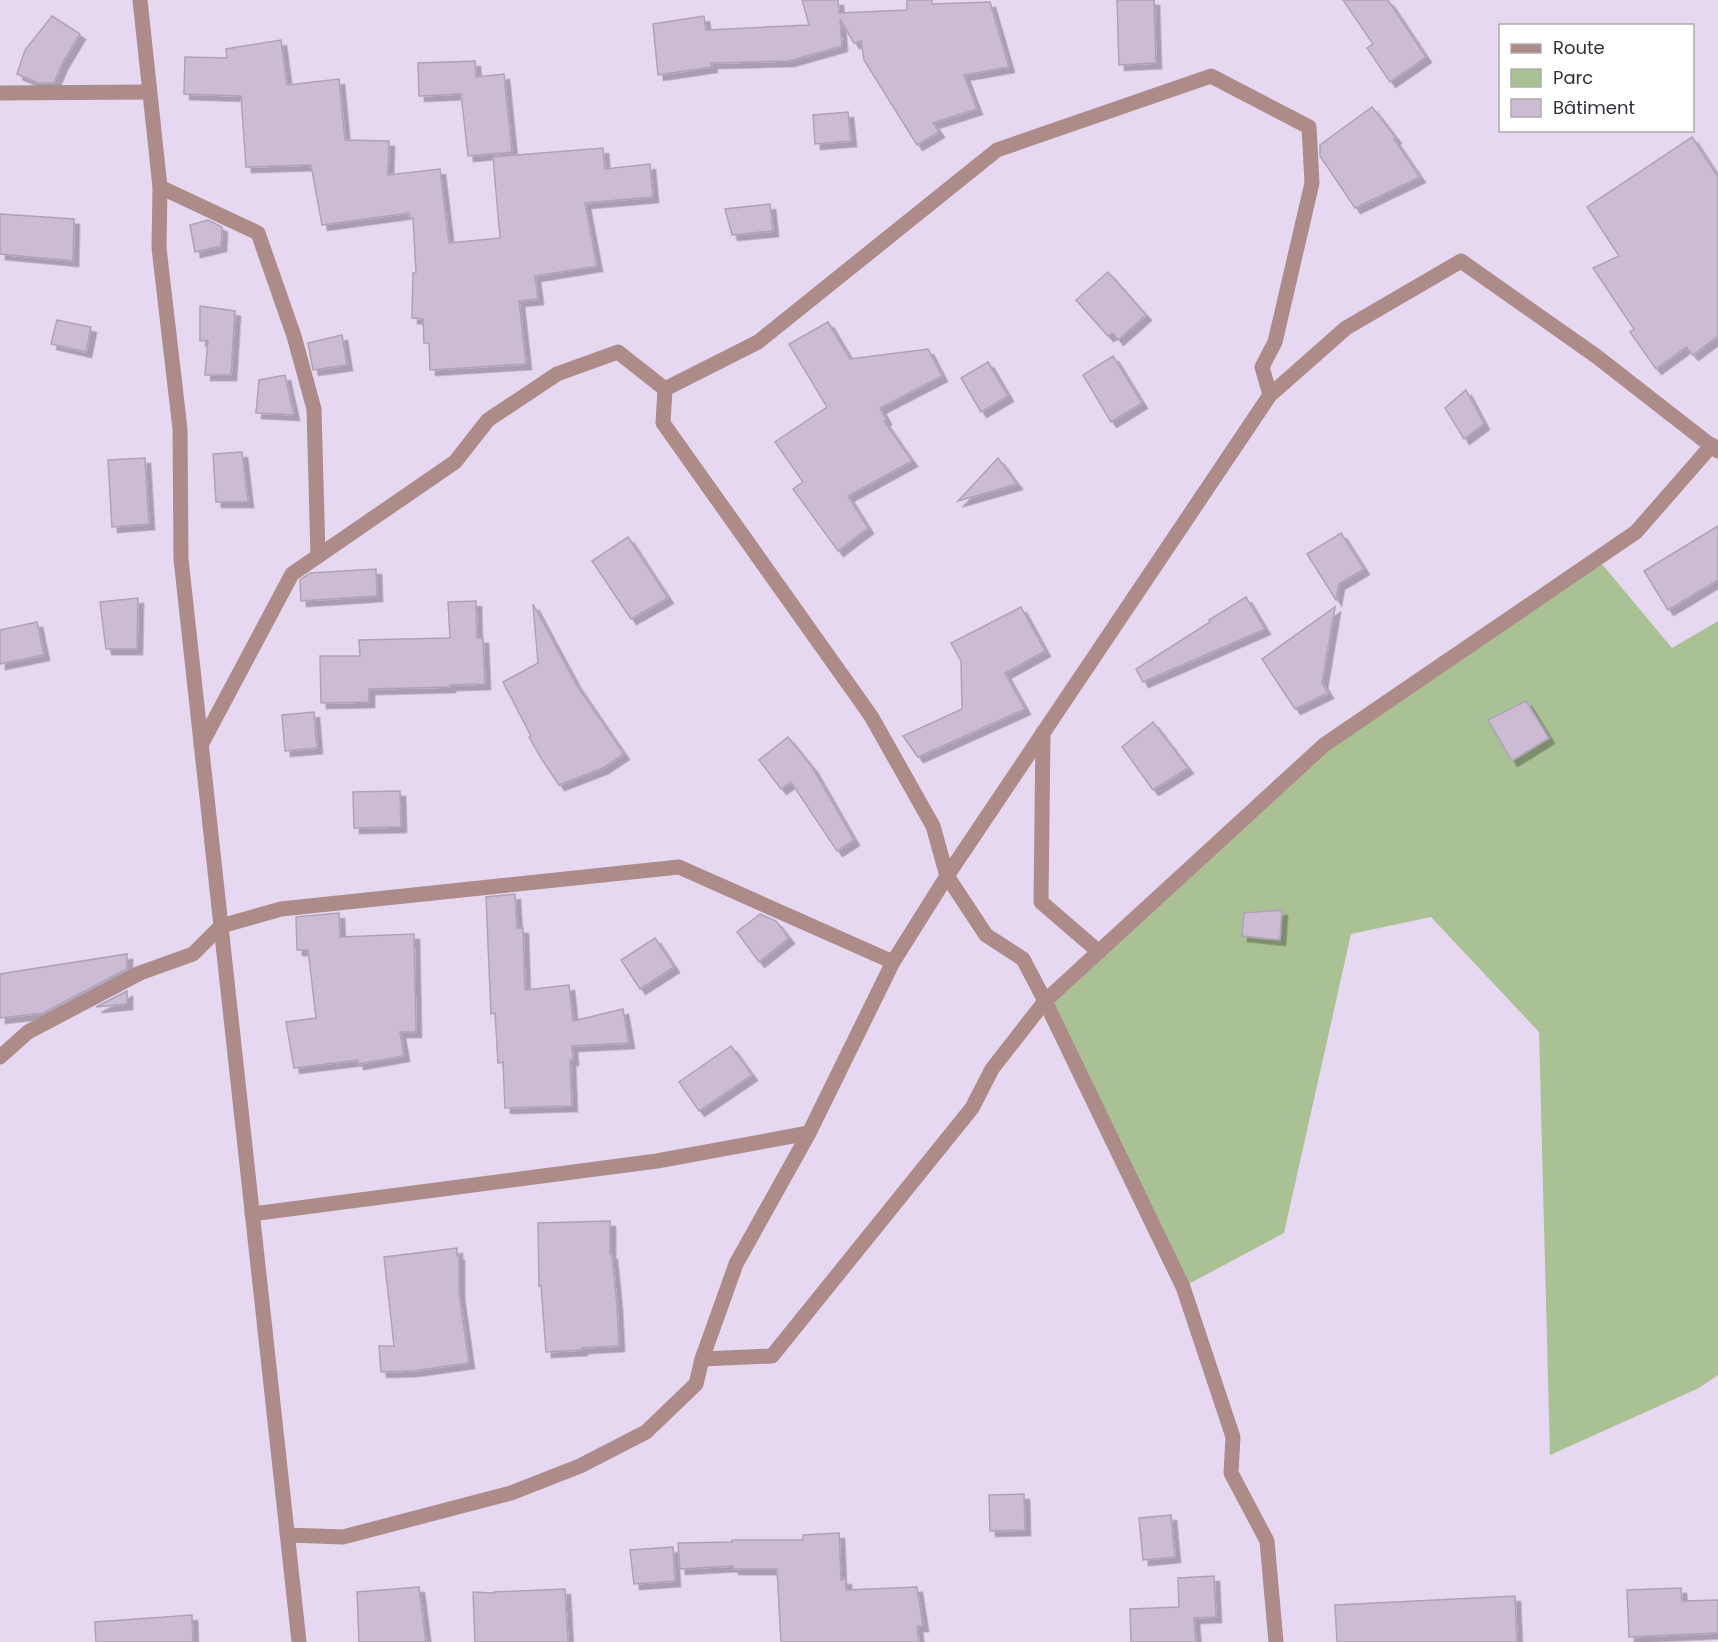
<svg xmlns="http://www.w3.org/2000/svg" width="1718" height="1642" font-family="Poppins,sans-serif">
  <defs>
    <filter id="shadow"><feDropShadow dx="5.5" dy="5.5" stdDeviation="0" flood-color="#0004"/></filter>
  </defs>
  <rect width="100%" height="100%" fill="#e7d8f1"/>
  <path fill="#aac194" d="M1597 558 1672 648 1718 621V1375L1699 1388 1550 1455 1539 1032 1431 917 1351 934 1284 1233 1183 1287 1045 1001 1324 745Z"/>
  <g fill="#cbbcd4" stroke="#b0a1b9" stroke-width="1.5" filter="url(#shadow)">
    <path d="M802 0H838L839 13 907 10V0H932V4L990 2 1009 67 964 75 977 109 933 123 939 132 917 145 864 60 861 41 854 43 840 19 842 46 789 61 711 63 712 67 658 75 653 24 704 16 706 30 809 25Z"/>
    <path d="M1117 0H1154L1156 63 1119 65Z"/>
    <path d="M1343 0H1388L1426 57 1390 82 1367 48 1373 44Z"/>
    <path d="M52 16 80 34 62 64 54 83H38L17 74 25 50Z"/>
    <path d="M281 40 287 85 339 79 345 140 389 141 388 175 440 169 449 243 500 238 493 157 603 148 605 169 650 164 653 197 585 203 597 266 535 276 538 299 519 301 526 364 430 370 429 343H424L423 319 412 318 413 273H416L413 218H410L409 213 322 225 311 165 246 167 241 96 184 94 185 57 227 58 226 49Z"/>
    <path d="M475 61 476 77 504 74 512 152 468 156 461 94 419 96 418 63Z"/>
    <path d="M1372 107 1396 138 1394 139 1420 177 1355 208 1320 156V145Z"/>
    <path d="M848 112 851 141 815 144 813 115Z"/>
    <path d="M1692 137 1718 177V336L1693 355 1686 347 1656 369 1630 332 1634 329 1593 268 1619 256 1587 207Z"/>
    <path d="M770 204 773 231 732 235 725 209Z"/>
    <path d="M0 214 74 219 73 261 0 254Z"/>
    <path d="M208 220 222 227 221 246 195 252 190 225Z"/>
    <path d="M1108 272 1146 315 1118 340 1113 333 1108 336 1076 300Z"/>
    <path d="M200 306 235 311 231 375H205L208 340 200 341Z"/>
    <path d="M57 320 91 327 86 352 51 344Z"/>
    <path d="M828 322 850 359 928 349 942 376 880 408 886 419 884 421 912 461 848 496 868 528 838 551 793 489 803 482 775 442 827 407 789 344Z"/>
    <path d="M342 335 347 365 313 370 308 343Z"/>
    <path d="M1113 356 1142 403 1111 422 1083 375Z"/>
    <path d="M988 362 1008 396 981 412 961 378Z"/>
    <path d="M285 375 294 415 256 413 259 380Z"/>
    <path d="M1466 390 1484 424 1464 439 1445 408Z"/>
    <path d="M242 452 248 502H216L213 454Z"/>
    <path d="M145 458 149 524 112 527 108 460Z"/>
    <path d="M998 458 1017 484 958 501Z"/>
    <path d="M1718 526V580L1668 610 1644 571Z"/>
    <path d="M1341 533 1364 569 1339 584 1336 600 1307 554Z"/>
    <path d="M628 537 668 598 631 619 592 561Z"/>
    <path d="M376 569 377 596 301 601 300 580 310 573Z"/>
    <path d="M1246 597 1265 629 1143 682 1136 669 1210 622 1209 620Z"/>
    <path d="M138 598 137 649H106L100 602Z"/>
    <path d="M476 601 477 638H483L485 684 450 685V687L369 689V702L321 703 320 656H360L359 640 450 638 448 602Z"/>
    <path d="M533 604 576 684 624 754 603 768 559 785 541 758 529 737 531 736 503 682 538 663Z"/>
    <path d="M1021 607 1045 651 1005 673 1025 709 918 757 903 736 962 709 961 661 951 643Z"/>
    <path d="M1335 607 1322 683 1328 693 1295 709 1262 659Z"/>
    <path d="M37 622 44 655 0 664V630Z"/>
    <path d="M1526 701 1549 738 1512 761 1488 720Z"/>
    <path d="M314 712 317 748 285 751 282 715Z"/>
    <path d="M1153 722 1188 768 1153 790 1122 747Z"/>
    <path d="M788 737 812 767 854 840 837 851 791 782 781 789 759 760Z"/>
    <path d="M400 791 401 827 354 828 353 792Z"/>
    <path d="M515 894 517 928H523L525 990 569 985 573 1021 623 1009 629 1043 572 1046 573 1060H570L572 1106 505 1108 503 1062 498 1063 495 1013 491 1014 486 897Z"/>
    <path d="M1282 910 1280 940 1242 936 1244 913Z"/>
    <path d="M339 913 340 937 414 934 416 1032H400L404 1056 358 1064V1060L294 1068 286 1022 316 1018 308 950H297L296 917Z"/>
    <path d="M760 914 776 921 789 938 759 962 737 932Z"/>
    <path d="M655 938 674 967 640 989 621 960Z"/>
    <path d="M127 954V969L43 1013 0 1018V974Z"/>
    <path d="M127 991V1004L96 1007Z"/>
    <path d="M731 1046 752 1075 699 1111 679 1082Z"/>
    <path d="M610 1221V1254H612L617 1305 619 1346 582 1348V1350L546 1352 541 1285 539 1286 538 1223Z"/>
    <path d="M457 1248V1256L459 1255V1293L469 1363 412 1371 381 1372 379 1346H394L384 1257Z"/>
    <path d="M1024 1494 1025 1530 990 1531 989 1495Z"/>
    <path d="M1171 1515 1175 1557 1143 1560 1139 1518Z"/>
    <path d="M839 1533 841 1580 846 1579V1590L917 1587 923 1626H917L919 1642H781L777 1569H733V1566L680 1569 678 1543 732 1542V1540H803V1535Z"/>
    <path d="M673 1547 675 1581 634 1584 630 1550Z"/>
    <path d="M1214 1576 1216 1617 1194 1618 1196 1642H1131L1130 1609 1179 1607 1178 1578Z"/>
    <path d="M419 1587 426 1642H359L357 1592Z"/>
    <path d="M1681 1588 1682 1601 1718 1600V1633L1629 1637 1627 1590Z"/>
    <path d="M565 1589 568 1642H475L473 1592 494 1593V1592Z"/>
    <path d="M1515 1596 1517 1642H1337L1335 1605Z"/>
    <path d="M192 1615 193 1642H96L95 1622Z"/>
  </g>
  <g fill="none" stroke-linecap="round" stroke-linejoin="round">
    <g stroke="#ad8b88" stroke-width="15">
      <path d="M140 0 160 187 159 248 180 429 181 559 299 1642"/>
      <path d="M0 93 149 92"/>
      <path d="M160 187 258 233 294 336 314 409 318 556"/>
      <path d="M665 389 663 423 871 716 933 826 947 876 986 935 1023 959 1045 1001 1183 1287 1233 1437 1231 1473 1267 1541 1276 1642"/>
      <path d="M665 389 758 342 997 150 1211 76 1309 127 1312 183 1275 342 1262 367 1270 395"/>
      <path d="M1043 732 1041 902 1099 952"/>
      <path d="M201 745 292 574 455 462 488 420 557 374 618 352 665 389"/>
      <path d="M0 1057 28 1032 140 973 193 954 221 926 281 909 679 867 893 962"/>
      <path d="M252 1214 657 1161 809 1133"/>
      <path d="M702 1359 772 1356 972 1108 992 1069 1045 1001 1324 745 1636 532 1712 445"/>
      <path d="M287 1535 343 1537 511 1493 580 1466 646 1432 696 1384 702 1359 736 1264 809 1133 893 962 947 876 1270 395 1346 328 1461 261 1596 356 1718 451"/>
    </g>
  </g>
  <rect x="1499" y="24" width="195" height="108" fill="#ffffff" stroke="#aeabaf" stroke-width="1.5"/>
  <rect x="1511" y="44" width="30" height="9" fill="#ad8b88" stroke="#aeabaf" stroke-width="1.5"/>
  <text x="1553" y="54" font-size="18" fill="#342e37">Route</text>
  <rect x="1511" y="69" width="30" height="18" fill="#aac194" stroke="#aeabaf" stroke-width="1.5"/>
  <text x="1553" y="84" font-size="18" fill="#342e37">Parc</text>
  <rect x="1511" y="99" width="30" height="18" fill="#cbbcd4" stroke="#aeabaf" stroke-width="1.5"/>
  <text x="1553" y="114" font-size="18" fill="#342e37">Bâtiment</text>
</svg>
